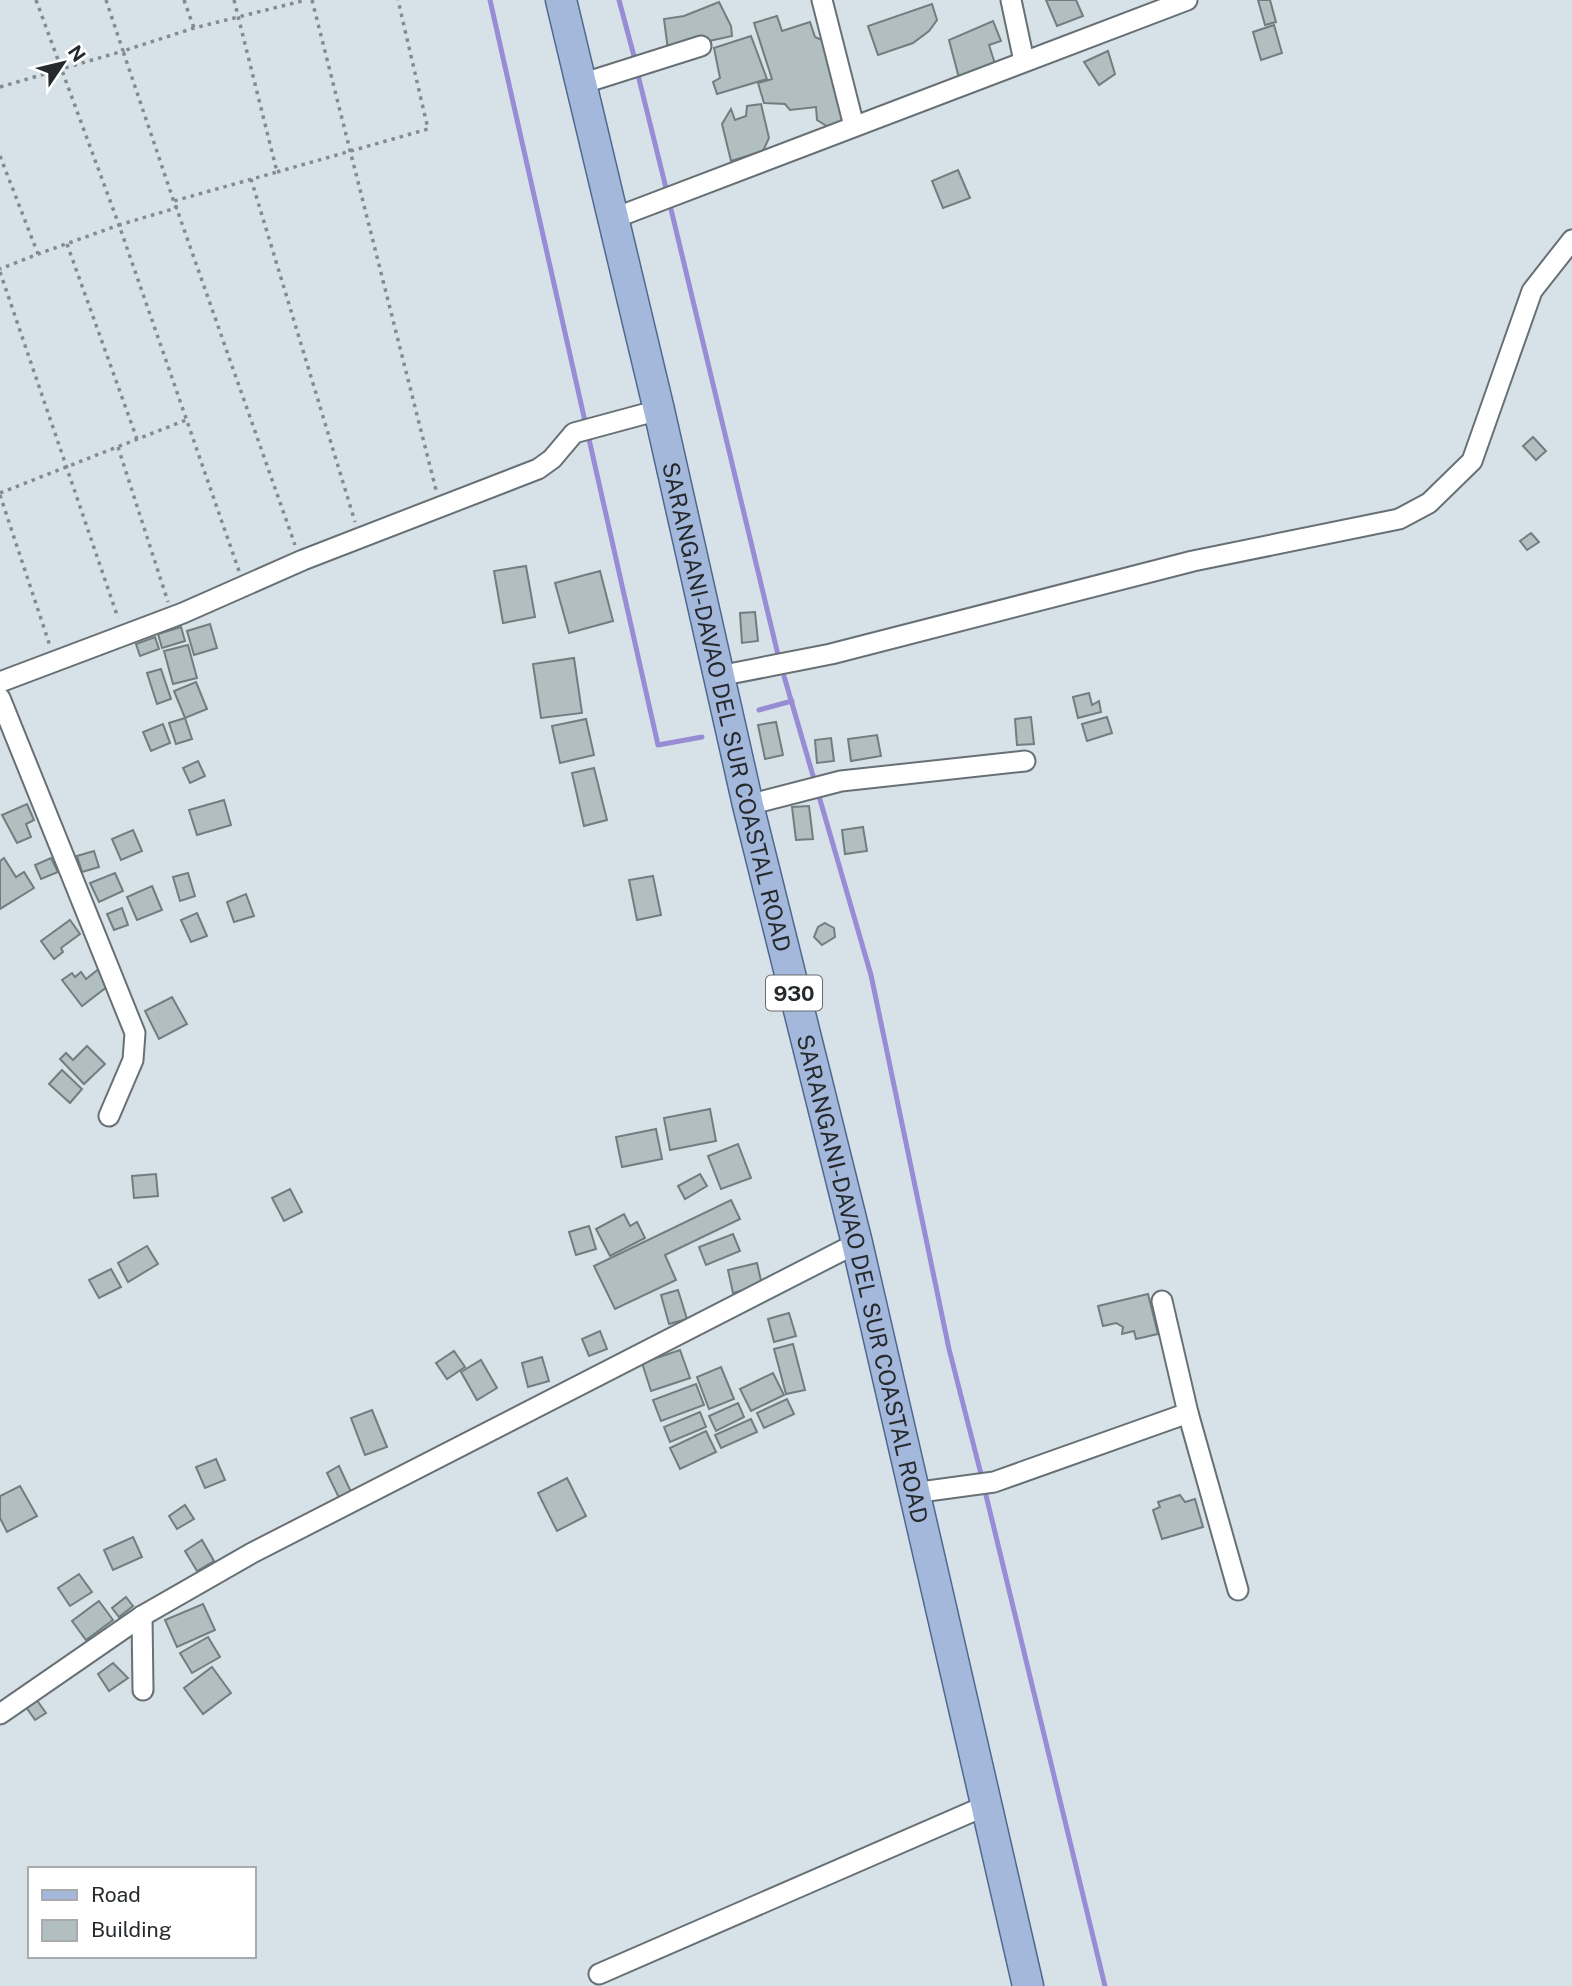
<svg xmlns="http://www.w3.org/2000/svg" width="1572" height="1986" font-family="'Public Sans',sans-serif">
  <rect width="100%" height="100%" fill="#d7e2e8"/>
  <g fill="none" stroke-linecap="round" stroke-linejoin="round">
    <g stroke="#988cd4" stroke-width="5">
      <path d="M490 0 658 745 702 737"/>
      <path d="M619 0 634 56"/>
      <path d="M637 71 667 192"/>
      <path d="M670 205 779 659"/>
      <path d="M784 676 871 975 949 1349 982 1478"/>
      <path d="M759 710 792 701"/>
      <path d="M984 1487 1105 1986"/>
    </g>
  </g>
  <g fill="#b1bfc0" stroke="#717d7f" stroke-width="2">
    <path d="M1046 0H1076L1083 16 1057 26Z"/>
    <path d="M1258 0H1270L1276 22 1265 25Z"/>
    <path d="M719 2 731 26 732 36 668 50 664 19 684 16Z"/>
    <path d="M932 4 937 20 929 31 913 43 878 55 868 26Z"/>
    <path d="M777 16 782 31 810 22 815 37 831 44 844 120 833 130 817 120 816 107 790 110 785 104 764 103 758 83 772 79 754 23Z"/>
    <path d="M993 21 1001 41 989 45 996 67 959 78 949 40Z"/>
    <path d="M1274 25 1282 53 1261 60 1253 32Z"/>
    <path d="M751 36 767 79 717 94 713 82 720 78 714 48Z"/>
    <path d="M1108 51 1115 74 1099 85 1084 62Z"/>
    <path d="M761 104 769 138 763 151 731 161 722 124 731 109 735 120 746 116 747 106Z"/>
    <path d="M958 170 970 198 943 208 932 181Z"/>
    <path d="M1533 437 1546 451 1536 460 1523 446Z"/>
    <path d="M1531 533 1539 542 1527 550 1520 541Z"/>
    <path d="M526 566 535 617 503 623 494 571Z"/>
    <path d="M600 571 613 621 569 633 555 583Z"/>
    <path d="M755 612 758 641 742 643 740 613Z"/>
    <path d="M210 624 217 648 194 655 187 631Z"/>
    <path d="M181 627 185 641 162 648 158 634Z"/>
    <path d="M155 637 159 649 140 656 136 644Z"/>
    <path d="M188 645 197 678 173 684 164 651Z"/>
    <path d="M574 658 582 713 541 718 533 664Z"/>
    <path d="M161 669 171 699 157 704 147 673Z"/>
    <path d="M196 682 207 709 185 718 174 691Z"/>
    <path d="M1089 693 1092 705 1099 701 1101 712 1078 718 1073 697Z"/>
    <path d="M1031 717 1034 744 1017 745 1015 719Z"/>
    <path d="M1107 717 1112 733 1087 741 1082 724Z"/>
    <path d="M185 718 192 739 176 744 169 723Z"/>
    <path d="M586 719 594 755 560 763 552 726Z"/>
    <path d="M776 722 783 755 765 759 758 725Z"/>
    <path d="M163 724 170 743 151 751 143 732Z"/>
    <path d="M877 735 881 756 851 761 848 739Z"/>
    <path d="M831 738 834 761 817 763 815 740Z"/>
    <path d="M198 761 205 776 190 783 183 768Z"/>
    <path d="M594 768 607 820 584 826 572 773Z"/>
    <path d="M224 800 231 825 197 835 189 810Z"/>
    <path d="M27 804 34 820 26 824 31 837 17 843 2 815Z"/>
    <path d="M809 806 813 839 796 840 792 807Z"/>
    <path d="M863 827 867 851 845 854 842 830Z"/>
    <path d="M133 830 142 851 121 860 112 839Z"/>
    <path d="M94 851 99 867 82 872 77 856Z"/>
    <path d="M4 858 16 877 24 872 34 888 0 909V861Z"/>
    <path d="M51 858 58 872 41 879 35 865Z"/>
    <path d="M115 873 123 891 99 902 90 883Z"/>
    <path d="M188 873 195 896 180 901 173 877Z"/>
    <path d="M653 876 661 915 637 920 629 880Z"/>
    <path d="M152 886 162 910 137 920 127 897Z"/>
    <path d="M246 894 254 916 234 922 227 902Z"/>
    <path d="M122 908 128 925 114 930 107 914Z"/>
    <path d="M197 913 207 936 191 942 181 920Z"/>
    <path d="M70 920 80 934 61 948 63 952 54 959 41 941Z"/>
    <path d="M825 923 834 928 835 937 822 945 814 937 818 927Z"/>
    <path d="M100 968 112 983 82 1006 62 980 72 973 75 977 81 972 86 979Z"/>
    <path d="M172 997 187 1024 159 1039 145 1011Z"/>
    <path d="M87 1046 105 1064 84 1084 60 1059 66 1053 73 1060Z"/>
    <path d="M62 1070 82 1089 70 1103 49 1084Z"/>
    <path d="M710 1109 716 1141 670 1150 664 1118Z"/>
    <path d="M656 1129 662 1159 622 1167 616 1137Z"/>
    <path d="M738 1144 751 1178 721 1189 708 1156Z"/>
    <path d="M156 1174 158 1196 134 1198 132 1176Z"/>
    <path d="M700 1174 707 1186 685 1199 678 1186Z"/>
    <path d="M290 1189 302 1212 284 1221 272 1198Z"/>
    <path d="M731 1200 740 1219 665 1255 676 1280 615 1309 594 1266Z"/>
    <path d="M624 1214 630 1226 637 1222 645 1238 610 1256 596 1229Z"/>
    <path d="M589 1226 596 1249 576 1255 569 1232Z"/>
    <path d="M733 1234 740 1251 706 1265 699 1247Z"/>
    <path d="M147 1246 158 1264 128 1282 118 1263Z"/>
    <path d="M757 1263 762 1285 733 1293 728 1270Z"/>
    <path d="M111 1269 121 1287 99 1298 89 1280Z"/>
    <path d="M678 1290 687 1319 669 1324 661 1295Z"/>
    <path d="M1148 1294 1158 1334 1136 1339 1134 1331 1122 1334 1123 1327 1116 1323 1103 1326 1098 1306Z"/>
    <path d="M789 1313 796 1336 774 1342 768 1319Z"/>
    <path d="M600 1331 607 1349 589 1356 582 1339Z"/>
    <path d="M793 1344 805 1390 786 1394 774 1349Z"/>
    <path d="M680 1350 690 1378 651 1391 642 1363Z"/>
    <path d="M454 1351 465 1367 447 1379 436 1363Z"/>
    <path d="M542 1357 549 1381 528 1387 522 1363Z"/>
    <path d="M481 1360 497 1388 477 1400 461 1372Z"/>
    <path d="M721 1367 734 1399 709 1409 697 1377Z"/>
    <path d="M773 1373 784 1395 751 1411 740 1389Z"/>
    <path d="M696 1384 704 1405 661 1421 653 1400Z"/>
    <path d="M787 1399 794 1414 764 1428 757 1413Z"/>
    <path d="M738 1403 744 1417 716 1431 709 1416Z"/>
    <path d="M372 1410 387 1447 365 1455 351 1418Z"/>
    <path d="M700 1412 706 1427 670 1442 664 1427Z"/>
    <path d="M751 1419 757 1432 721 1448 715 1435Z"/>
    <path d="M706 1431 716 1452 680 1469 670 1448Z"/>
    <path d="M216 1459 225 1480 205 1488 196 1467Z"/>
    <path d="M339 1466 352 1494 340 1500 327 1473Z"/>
    <path d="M567 1478 586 1516 557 1531 538 1493Z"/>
    <path d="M20 1486 37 1516 7 1532 0 1518V1496Z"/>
    <path d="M1180 1495 1185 1502 1195 1499 1203 1527 1162 1539 1153 1510 1160 1507 1158 1502Z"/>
    <path d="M185 1505 194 1519 177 1529 169 1516Z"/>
    <path d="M133 1537 142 1557 113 1570 104 1550Z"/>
    <path d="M202 1540 214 1561 197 1571 185 1551Z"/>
    <path d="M79 1574 92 1592 70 1606 58 1588Z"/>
    <path d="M126 1597 133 1606 119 1617 112 1608Z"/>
    <path d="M99 1601 113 1620 86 1640 72 1621Z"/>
    <path d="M203 1604 215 1630 177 1647 165 1620Z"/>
    <path d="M208 1637 220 1657 192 1673 180 1653Z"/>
    <path d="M113 1663 128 1678 109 1691 98 1674Z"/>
    <path d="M212 1667 231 1693 203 1714 184 1688Z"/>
    <path d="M36 1699 46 1713 35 1720 26 1707Z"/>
  </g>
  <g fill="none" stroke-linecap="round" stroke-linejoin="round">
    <g stroke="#667075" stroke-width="23">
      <g id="street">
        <path d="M822 0 854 126"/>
        <path d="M1011 0 1024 61"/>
        <path d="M581 84 701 46"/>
        <path d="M612 219 1187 0"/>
        <path d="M719 676 831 654 1193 561 1399 519 1429 503 1472 461 1532 291 1572 240"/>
        <path d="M0 682 183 613 303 560 538 469 552 459 574 433 659 410"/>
        <path d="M0 698 135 1033 133 1060 109 1116"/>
        <path d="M748 805 841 781 1025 761"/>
        <path d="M1162 1301 1188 1413 1238 1590"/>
        <path d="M913 1493 994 1482 1188 1413"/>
        <path d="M142 1616 143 1690"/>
        <path d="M0 1714 142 1616 252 1553 857 1243"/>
        <path d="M599 1974 985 1806"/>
      </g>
    </g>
    <g stroke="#50678f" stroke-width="33">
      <g id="primary">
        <path id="s1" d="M561 0 659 410 748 805 857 1243 1028 1986"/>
      </g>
    </g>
    <g stroke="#838b8f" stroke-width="3.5" stroke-dasharray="3.5 5" stroke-linecap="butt">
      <path d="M36 0 119 225 38 254"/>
      <path d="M184 0 194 28"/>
      <path d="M234 0 277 172 174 201 295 545"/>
      <path d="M312 0 436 490"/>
      <path d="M0 87 123 51 106 0"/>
      <path d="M0 156 38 254 0 269"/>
      <path d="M277 172 428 129 398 0"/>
      <path d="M251 179 355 522"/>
      <path d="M67 244 137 439"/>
      <path d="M0 272 118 618"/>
      <path d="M118 447 168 602"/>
      <path d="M0 493 186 420"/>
      <path d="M0 495 50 646"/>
      <path d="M239 571 119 225 176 208 123 51 194 28 306 0"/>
    </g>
    <use href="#street" stroke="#fff" stroke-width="19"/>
    <use href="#primary" stroke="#a4b8dc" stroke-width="30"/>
  </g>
  <g text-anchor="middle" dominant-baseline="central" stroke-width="7" stroke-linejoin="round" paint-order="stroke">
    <rect fill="#fff" stroke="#676a6c" stroke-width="2" x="766" y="975.5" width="56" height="35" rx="5"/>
    <g font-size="21" font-weight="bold" fill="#262a2d">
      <text x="794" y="993">930</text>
    </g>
    <g font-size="23" fill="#262a2d" stroke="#fff">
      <text stroke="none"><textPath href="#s1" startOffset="726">SARANGANI-DAVAO DEL SUR COASTAL ROAD</textPath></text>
      <text stroke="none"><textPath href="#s1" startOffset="1314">SARANGANI-DAVAO DEL SUR COASTAL ROAD</textPath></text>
    </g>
  </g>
  <rect x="28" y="1867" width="228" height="91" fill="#ffffff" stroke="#a8aaab" stroke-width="2"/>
  <rect x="42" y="1890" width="35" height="10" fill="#a4b8dc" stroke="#a8aaab" stroke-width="2"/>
  <text x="91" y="1902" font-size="21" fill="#262a2d">Road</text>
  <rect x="42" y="1920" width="35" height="21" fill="#b1bfc0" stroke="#a8aaab" stroke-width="2"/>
  <text x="91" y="1937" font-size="21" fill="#262a2d">Building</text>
  <g transform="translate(63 63) rotate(55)" stroke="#ffffff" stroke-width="5" paint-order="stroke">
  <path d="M0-5L12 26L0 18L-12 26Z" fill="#262a2d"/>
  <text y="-10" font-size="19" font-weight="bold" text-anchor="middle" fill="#262a2d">N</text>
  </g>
</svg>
